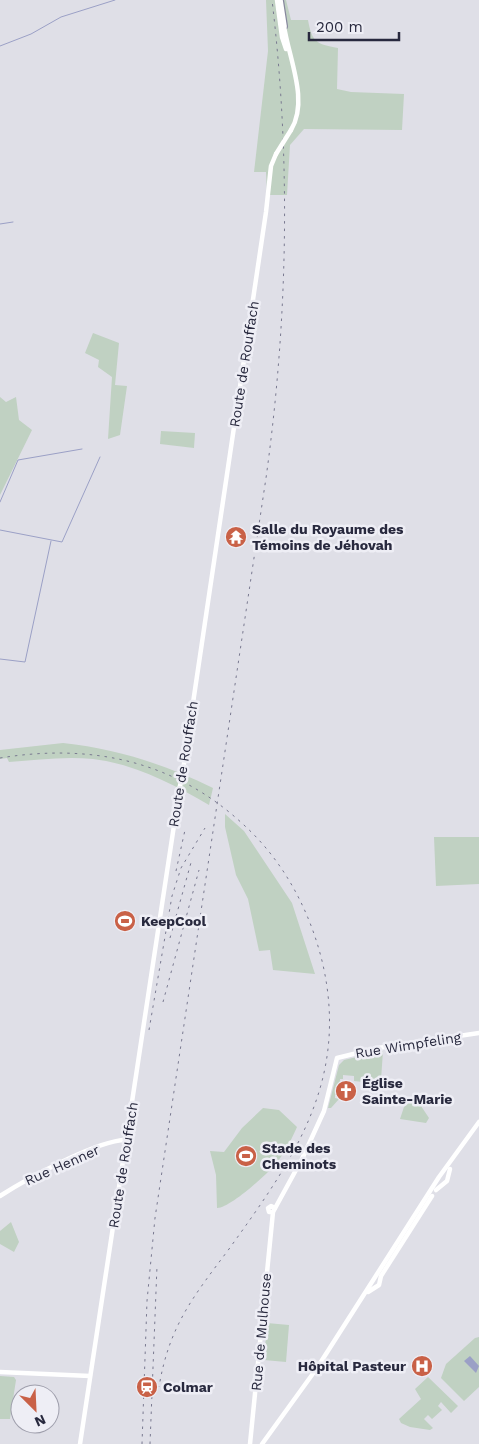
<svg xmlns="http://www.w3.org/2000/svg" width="479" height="1444" font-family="'Work Sans',sans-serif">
  <rect width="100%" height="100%" fill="#dfdfe7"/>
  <g fill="#c0d1c2">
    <path d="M266 0H286L291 20H308C312 42 316 44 338 48L337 89 351 92 404 94 402 130 304 129 290 145 287 195H267L266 172H254L268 51Z"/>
    <path d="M93 333 119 343 115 385 127 386 120 435 108 439 112 377 98 367 99 360 85 353Z"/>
    <path d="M0 397 6 402 16 397 19 420 32 430 0 495Z"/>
    <path d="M161 431 195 433 194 448 160 444Z"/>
    <path d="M63 743C117 749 164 764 213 788L209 805C173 784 135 764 93 759 65 756 37 760 9 762L7 758 0 759V750Z"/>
    <path d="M225 814 244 831 292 903 315 974 273 970 270 950 259 951 248 899 236 875 225 827Z"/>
    <path d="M434 837H479V884L436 886Z"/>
    <path d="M383 1051 381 1080 371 1079V1083L354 1081V1076L343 1075V1079H340L339 1095H335V1098L339 1099 331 1108H328L339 1065 344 1060Z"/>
    <path d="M415 1097 429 1118 426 1123 400 1119 404 1107Z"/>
    <path d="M263 1108 279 1110 297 1127C292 1138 286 1151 278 1161 270 1172 229 1209 217 1208L216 1175 210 1151 224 1152 242 1128Z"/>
    <path d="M11 1222 19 1242 14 1252 0 1244V1231Z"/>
    <path d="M267 1323 289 1325 286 1362 264 1360Z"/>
    <path d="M479 1337V1387L464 1401 441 1378 446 1364 475 1338Z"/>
    <path d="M0 1376 14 1377 16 1380 10 1419H0Z"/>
    <path d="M428 1377 458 1406 451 1413 441 1402 438 1406 442 1410 432 1419 428 1415 424 1419 433 1428 430 1430 410 1427 401 1423 399 1419 421 1399 415 1389Z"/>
  </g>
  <path fill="#9ba0c6" d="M470 1356 479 1366 476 1373 464 1361Z"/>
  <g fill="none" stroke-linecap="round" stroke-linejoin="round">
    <g stroke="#9ba0c6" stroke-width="1">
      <path d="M0 46 31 34 61 17 115 0"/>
      <path d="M0 224 13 222"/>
      <path d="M0 502 18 460 82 449"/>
      <path d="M0 530 62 542 100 457"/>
      <path d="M0 659 25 662 51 541"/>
    </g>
    <g stroke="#87889e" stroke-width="8">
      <path id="highway" d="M280 0 284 26"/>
    </g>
    <g stroke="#fff" stroke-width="4.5">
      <path d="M277 0 282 37 286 49"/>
      <path d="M284 26C289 59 309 101 291 130"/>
      <path d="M182 777 266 212 271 166 276 154"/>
      <path d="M436 1190 447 1181 450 1169"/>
      <path d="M0 1196C25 1180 97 1140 126 1140"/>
      <path d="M273 1212H269L268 1208 271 1206 275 1208"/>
      <path d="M368 1292 379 1285 381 1276 432 1196"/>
      <path d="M0 1372 90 1376"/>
      <path d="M80 1444 180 786"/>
      <path d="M250 1444 273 1212 302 1159 324 1111 337 1058 378 1048 479 1033"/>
      <path d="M262 1444 317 1368 439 1177 479 1122"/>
    </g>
    <use href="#highway" stroke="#fff" stroke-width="5.5"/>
    <g stroke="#797990" stroke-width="1" stroke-dasharray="2.5 5" stroke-linecap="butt">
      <path d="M0 758C92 743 176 761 245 826 285 863 311 913 323 965 349 1082 293 1160 229 1249 193 1297 169 1326 159 1387"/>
      <path d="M176 871 185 830"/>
      <path d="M170 938 192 859"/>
      <path d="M163 1002 199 870"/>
      <path d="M149 1030 172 896 181 868 205 828"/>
      <path d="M142 1444 147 1301 155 1218 266 478C288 319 291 159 272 0"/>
      <path d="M150 1444 157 1266"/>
    </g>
    <g stroke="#fff" stroke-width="4.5">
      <path d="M276 154 291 130"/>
      <path d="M180 786 182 777"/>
    </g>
  </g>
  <defs>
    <g id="temple-disc" transform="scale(1.125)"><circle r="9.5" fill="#c96147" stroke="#eeeef5"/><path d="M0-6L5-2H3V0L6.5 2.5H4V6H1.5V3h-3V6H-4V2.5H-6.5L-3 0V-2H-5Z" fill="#fff"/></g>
    <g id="stadium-disc" transform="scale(1.125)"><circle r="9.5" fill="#c96147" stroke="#eeeef5"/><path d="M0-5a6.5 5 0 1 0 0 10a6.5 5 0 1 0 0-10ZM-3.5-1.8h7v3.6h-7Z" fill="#fff"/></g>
    <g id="church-disc" transform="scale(1.125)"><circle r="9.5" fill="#c96147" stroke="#eeeef5"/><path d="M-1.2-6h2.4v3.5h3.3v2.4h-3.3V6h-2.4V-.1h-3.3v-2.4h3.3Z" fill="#fff"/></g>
    <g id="hospital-disc" transform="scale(1.125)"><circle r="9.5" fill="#c96147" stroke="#eeeef5"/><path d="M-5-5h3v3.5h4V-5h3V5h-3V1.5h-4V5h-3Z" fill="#fff"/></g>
    <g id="station-disc" transform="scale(1.125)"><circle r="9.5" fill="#c96147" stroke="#eeeef5"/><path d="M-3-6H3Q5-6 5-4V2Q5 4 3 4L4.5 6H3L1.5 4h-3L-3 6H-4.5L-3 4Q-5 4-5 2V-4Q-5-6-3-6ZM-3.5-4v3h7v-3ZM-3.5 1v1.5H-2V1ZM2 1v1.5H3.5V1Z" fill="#fff"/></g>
  </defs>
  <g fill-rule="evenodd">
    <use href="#temple-disc" x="236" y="537"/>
    <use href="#stadium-disc" x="125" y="921"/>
    <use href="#church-disc" x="346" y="1091"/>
    <use href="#stadium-disc" x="246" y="1156"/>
    <use href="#hospital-disc" x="422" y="1366"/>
    <use href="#station-disc" x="147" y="1387"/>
  </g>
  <g text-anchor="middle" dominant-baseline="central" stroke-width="5" stroke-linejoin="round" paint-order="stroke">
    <g font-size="14" fill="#28293e" stroke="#eeeef5">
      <text transform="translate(244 364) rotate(-81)">Route de Rouffach</text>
      <text transform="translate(183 764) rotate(-81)">Route de Rouffach</text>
      <text transform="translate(408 1045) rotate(-9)">Rue Wimpfeling</text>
      <text transform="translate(62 1165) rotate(-24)">Rue Henner</text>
      <text transform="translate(123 1165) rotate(-81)">Route de Rouffach</text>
      <text transform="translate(261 1332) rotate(-85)">Rue de Mulhouse</text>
    </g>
    <g font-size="14" font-weight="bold" fill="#28293e" stroke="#eeeef5" text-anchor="start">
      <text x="252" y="529">Salle du Royaume des<tspan x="252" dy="16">Témoins de Jéhovah</tspan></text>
      <text x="141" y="921">KeepCool</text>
      <text x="362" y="1083">Église<tspan x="362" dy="16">Sainte-Marie</tspan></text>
      <text x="262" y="1148">Stade des<tspan x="262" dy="16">Cheminots</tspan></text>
      <text x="406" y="1366" text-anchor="end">Hôpital Pasteur</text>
      <text x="163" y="1387">Colmar</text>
    </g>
  </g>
  <g transform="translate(35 1409) rotate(156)"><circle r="24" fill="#eeeef5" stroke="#9f9fac"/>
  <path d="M0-4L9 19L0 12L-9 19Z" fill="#c96147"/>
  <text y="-8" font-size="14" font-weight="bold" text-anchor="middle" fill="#28293e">N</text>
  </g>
  <path d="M309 32v8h90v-8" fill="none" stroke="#28293e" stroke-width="2.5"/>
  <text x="316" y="32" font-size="15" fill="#28293e" stroke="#eeeef5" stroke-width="4" paint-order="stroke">200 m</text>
</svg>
